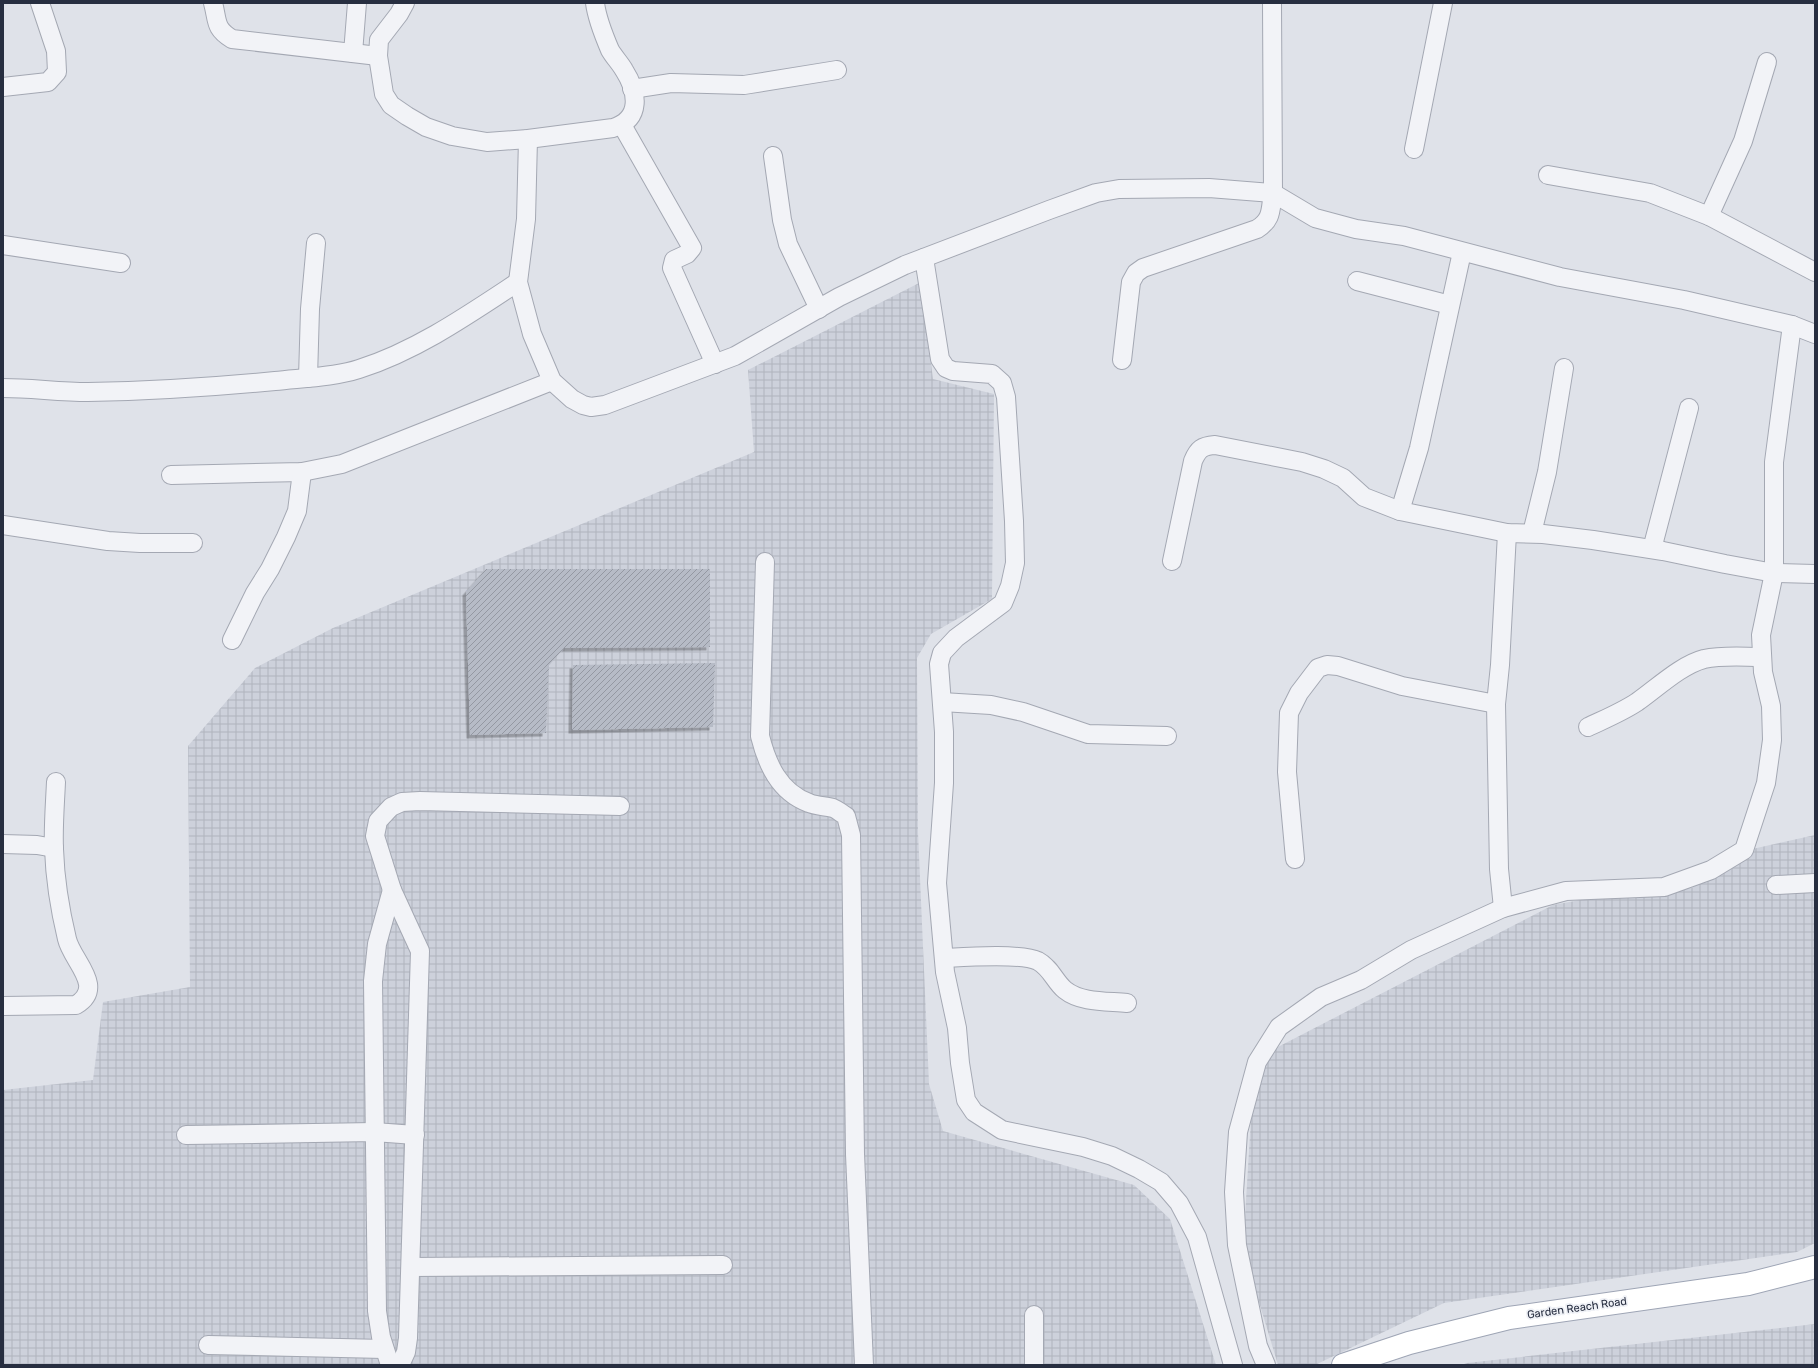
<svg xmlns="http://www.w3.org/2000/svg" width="1818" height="1368" font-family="Rubik,sans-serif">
  <defs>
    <pattern id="industrial-grid" width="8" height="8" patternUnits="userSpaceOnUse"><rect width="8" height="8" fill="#cdd1db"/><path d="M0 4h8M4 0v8" fill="none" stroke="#b0b4bd"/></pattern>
    <pattern id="building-hatch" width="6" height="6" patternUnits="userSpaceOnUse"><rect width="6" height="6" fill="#b6bbc6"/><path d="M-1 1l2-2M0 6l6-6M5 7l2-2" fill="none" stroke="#9498a2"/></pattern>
    <filter id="shadow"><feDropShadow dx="-3.5" dy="3.5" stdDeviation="0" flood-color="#0004"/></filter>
  </defs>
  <rect width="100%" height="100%" fill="#dfe2e9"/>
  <g fill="url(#industrial-grid)">
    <path d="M921 282 933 379 994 394 992 599 931 634 917 658 918 832 929 1084 943 1131 1134 1185 1170 1219 1216 1365H3V1090L93 1080 103 1002 190 987 188 746 255 668 333 628 754 452 748 370Z"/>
    <path d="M1815 835V1243L1797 1252 1444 1303 1315 1365H1278L1243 1249 1253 1086 1274 1049 1553 905 1618 893 1692 888 1748 850Z"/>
    <path d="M1815 1324V1365H1461L1467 1363Z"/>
  </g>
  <g fill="url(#building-hatch)" filter="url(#shadow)">
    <path d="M486 569H710V647L564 648 549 665 546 733 470 735 466 592Z"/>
    <path d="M715 663 713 727 572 730 573 665Z"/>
  </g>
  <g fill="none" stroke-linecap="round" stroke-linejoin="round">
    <g stroke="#a4a8b3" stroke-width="20">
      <g id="minor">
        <path d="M213 3C218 21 214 28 232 39L378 56"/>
        <path d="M405 3 399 14 379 40 378 56 384 94 391 105 407 116 426 127 452 136 487 142 528 139 613 128C642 119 638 92 624 70 620 63 614 57 610 50 604 36 597 19 595 3"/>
        <path d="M353 53 357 3"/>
        <path d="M3 87 48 82 57 72 56 51 40 3"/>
        <path d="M632 89 671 83 744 85 837 70"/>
        <path d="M622 125 692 248 687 254 674 260 672 268 715 364"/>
        <path d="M528 139 526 219 518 282 532 334 552 381 572 399 583 405 591 407 605 405 735 356 839 297 905 265 1049 210 1096 193 1119 189 1209 188 1273 193 1315 218 1356 229 1404 236 1560 277 1684 300 1792 325 1815 334"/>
        <path d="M1414 149 1443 3"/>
        <path d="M773 156 782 220 788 244 819 309"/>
        <path d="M1548 175 1650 193 1709 216 1815 272"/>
        <path d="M1709 216 1743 141 1767 62"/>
        <path d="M3 245 121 263"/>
        <path d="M924 258 940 359 946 368 953 371 992 374 1002 383 1006 397 1014 521 1015 563 1010 586 1003 603 956 638 942 653 939 664 944 732V783L937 883 945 972 957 1028 960 1063 966 1100 974 1112 1002 1130 1083 1147 1112 1156 1139 1169 1161 1182 1179 1203 1197 1237 1233 1365"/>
        <path d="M1357 281 1450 305"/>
        <path d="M1122 360 1131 282 1136 273 1143 268 1257 229C1273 219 1270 209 1273 193L1272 3"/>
        <path d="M308 378 310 309 316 243"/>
        <path d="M3 388C31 388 59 392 88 392 150 391 213 387 275 381 301 378 335 377 359 369 416 351 468 315 518 282"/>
        <path d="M171 475 302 472 342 464 552 381"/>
        <path d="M1400 511 1419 448 1462 252"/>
        <path d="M3 525 108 541 140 543H193"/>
        <path d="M1532 533 1547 472 1564 368"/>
        <path d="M1652 549 1689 408"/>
        <path d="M1172 561 1193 461C1198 449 1202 446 1215 445L1302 462 1324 469 1343 478 1364 497 1400 511 1507 533 1543 534 1593 540 1663 551 1725 564 1774 573 1815 574"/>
        <path d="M765 562 760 736C767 764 779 792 809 803 816 806 825 806 833 808 838 810 842 814 846 816L851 835 855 1154 864 1365"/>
        <path d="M232 640 255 593 270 569 286 537 297 511 302 472"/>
        <path d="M942 702 991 705 1023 712 1088 734 1167 736"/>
        <path d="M1588 727C1605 719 1622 712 1637 702 1657 688 1681 665 1704 659 1723 655 1743 657 1762 657"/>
        <path d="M3 844 37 845 54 848"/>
        <path d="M1295 859 1287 772 1289 713 1299 693 1318 668 1327 665 1338 666 1402 686 1496 704"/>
        <path d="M1776 885 1815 883"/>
        <path d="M1503 908 1499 869 1496 704 1500 665 1507 533"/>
        <path d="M944 958C964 957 1022 953 1038 961 1051 968 1055 982 1065 990 1081 1003 1108 1001 1127 1003"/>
        <path d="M3 1006 76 1005C106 987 72 961 67 939 60 910 55 879 54 849 53 827 55 804 56 782"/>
        <path d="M186 1135 374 1132 415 1135"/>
        <path d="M411 1267 723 1265"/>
        <path d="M1034 1315V1365"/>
        <path d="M208 1345 384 1349"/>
        <path d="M390 1365 381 1337 377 1311 373 981 377 944 392 890"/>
        <path d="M400 1365 406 1352 408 1338 420 951 392 890 375 836 378 821 391 807 402 802 420 801 620 806"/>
        <path d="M1266 1365 1258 1346 1237 1245 1234 1192 1238 1132 1257 1062 1279 1027 1321 997 1361 980 1411 950 1503 908 1566 891 1664 887 1711 870 1744 850 1766 783 1772 740 1771 706 1763 672 1761 635 1774 573V462L1792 325"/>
      </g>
    </g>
    <g stroke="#9ea5b5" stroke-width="24">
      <path id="major" d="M1343 1365 1409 1343 1509 1318 1748 1284 1815 1267"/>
    </g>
    <use href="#minor" stroke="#f2f3f7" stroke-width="18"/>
    <use href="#major" stroke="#fff" stroke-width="22"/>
  </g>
  <g text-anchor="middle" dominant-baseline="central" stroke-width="3.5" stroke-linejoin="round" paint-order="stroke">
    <g font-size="11" fill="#272e40" stroke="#eff1f6">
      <text transform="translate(1577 1308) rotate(-8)">Garden Reach Road</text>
    </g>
  </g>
  <rect width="1818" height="1368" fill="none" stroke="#272e40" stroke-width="8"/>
</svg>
